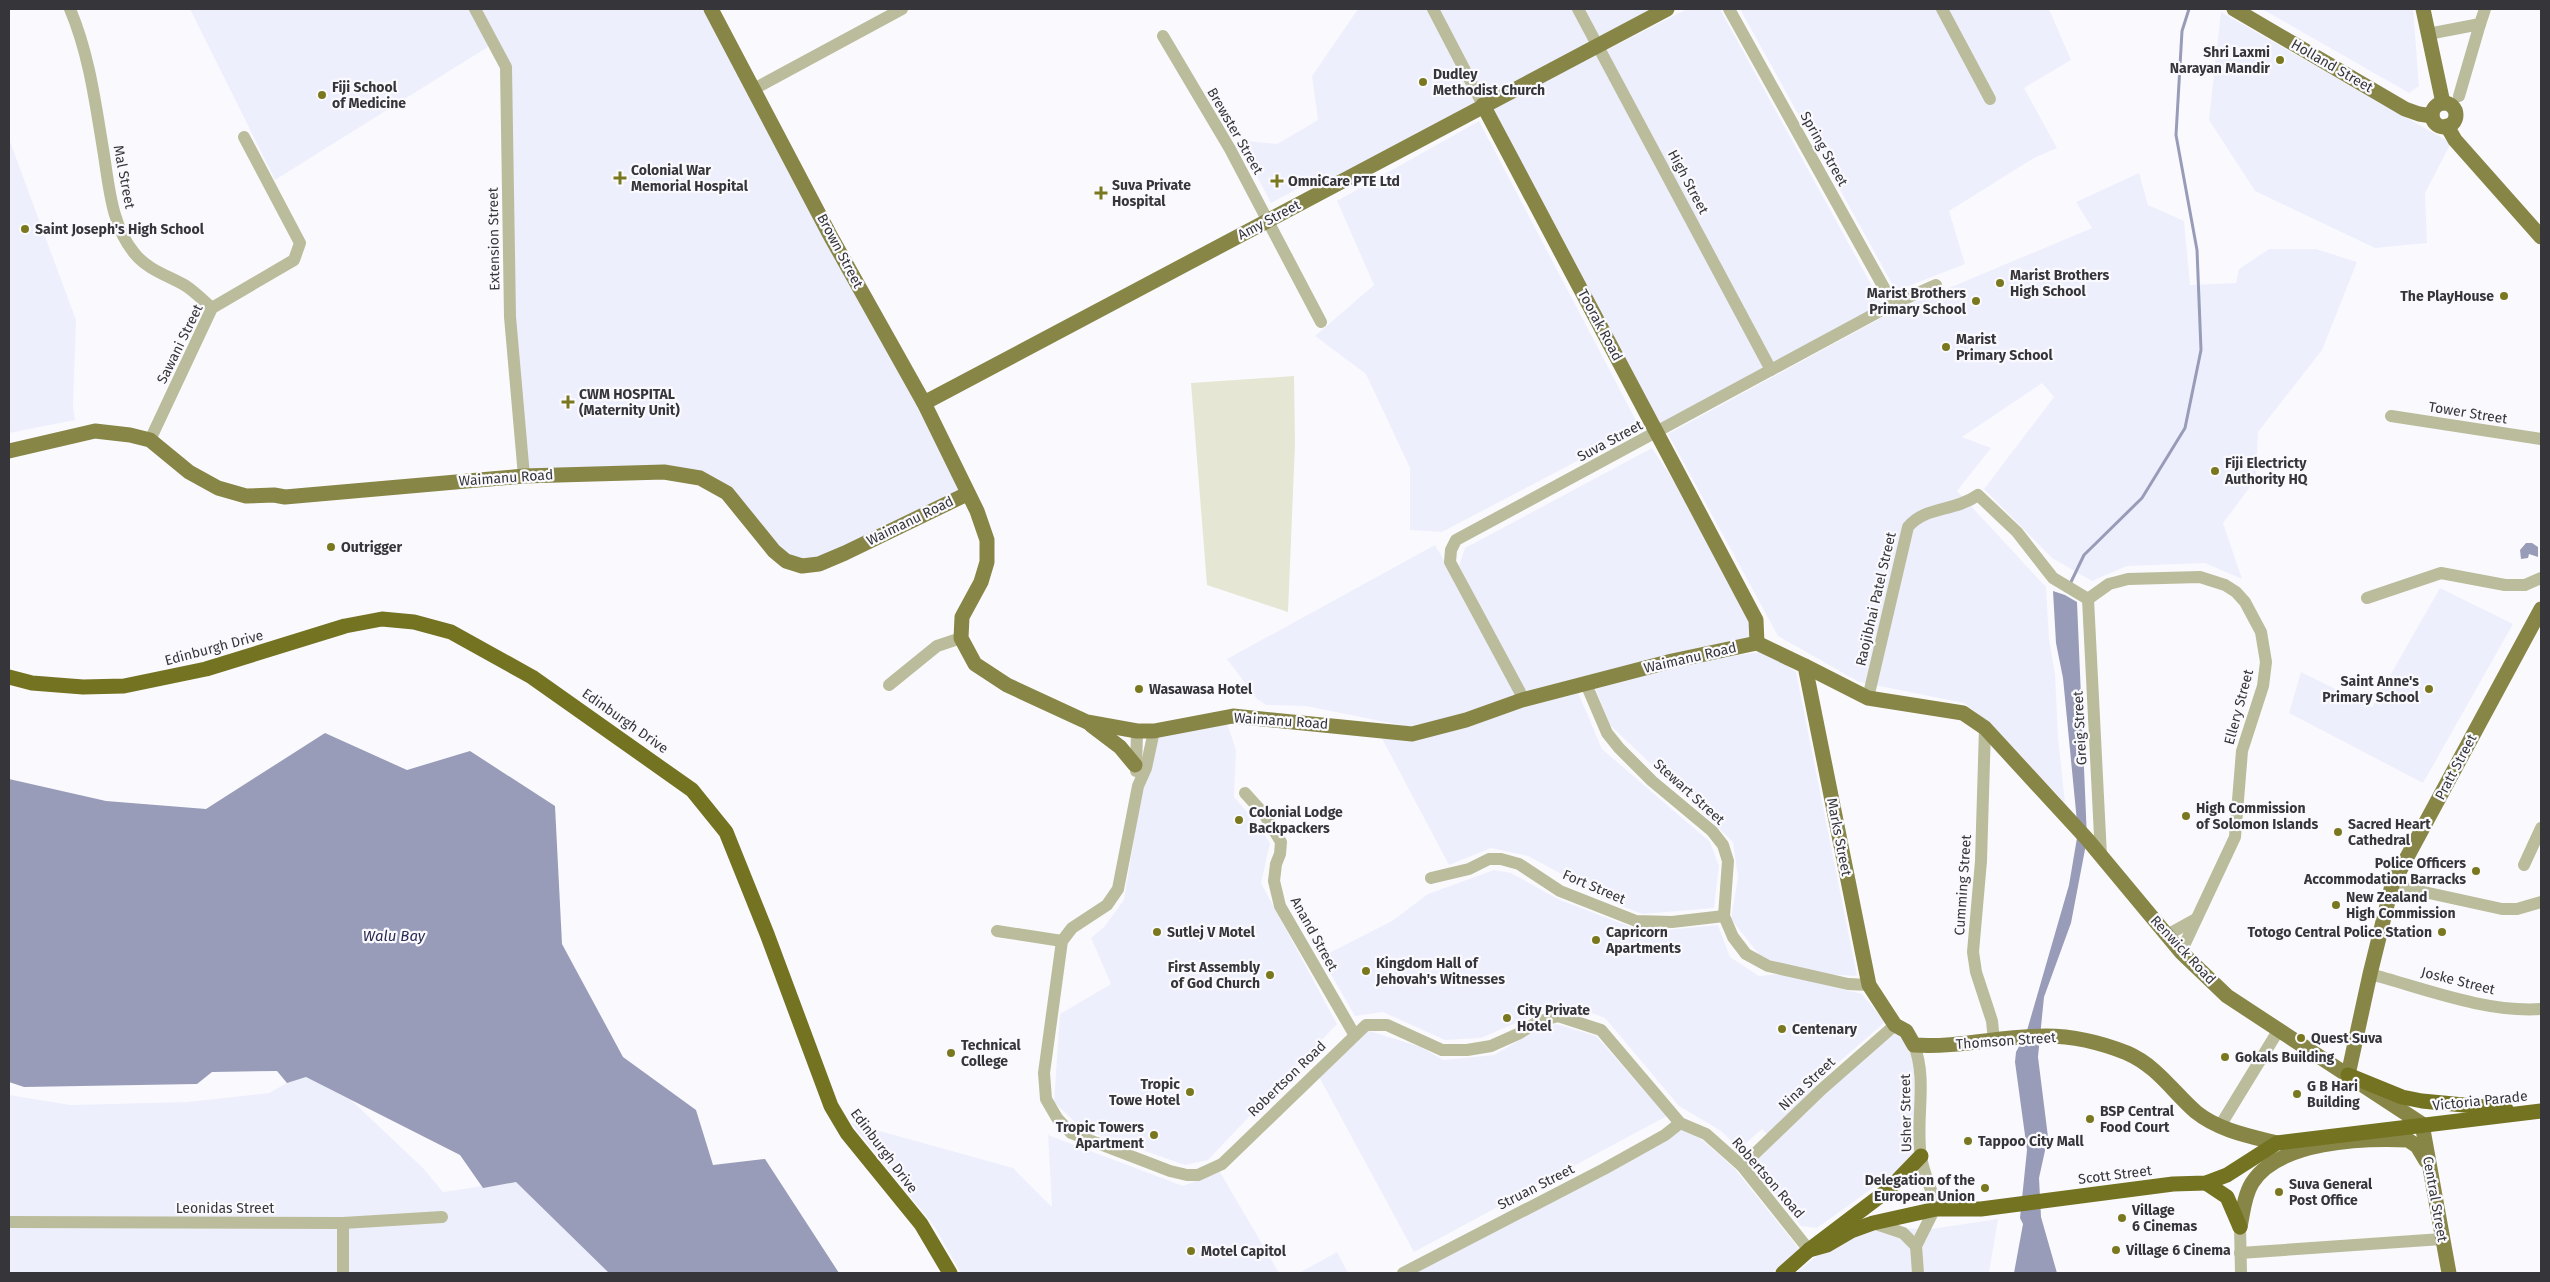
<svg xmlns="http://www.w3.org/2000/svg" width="2550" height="1282" font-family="'Fira Sans',sans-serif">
  <rect width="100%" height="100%" fill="#fafafe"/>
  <g fill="#edeffc">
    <path d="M190 9H471L491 45 275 180Z"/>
    <path d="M479 9H704L959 481 961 498 818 559 802 562 780 550 704 474 529 475 515 315 511 67Z"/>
    <path d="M1358 9H1660L1321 185 1317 178 1271 203 1238 140 1277 144 1318 120 1312 76Z"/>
    <path d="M1687 9H1720L1884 308 1661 430 1493 108Z"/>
    <path d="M1740 9H2049L2071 60 2024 88 2057 148 2034 158 1949 211 1965 264 1896 291Z"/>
    <path d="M2262 9H2413L2419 86 2409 93Z"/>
    <path d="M2221 12 2451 143 2425 193 2427 243 2375 248 2255 191 2209 120Z"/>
    <path d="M1479 121 1640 428 1442 532 1410 530V468L1366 374 1315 336 1374 285 1337 201Z"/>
    <path d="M9 139 76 320 73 407 75 420 9 433Z"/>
    <path d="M2139 173 2148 205 2184 221 2190 285 2236 283 2239 269 2269 249H2316L2357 262 2322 350 2258 432 2256 479 2223 523 2242 579 2205 563 2127 566 2092 581 2052 558 1984 489 2054 397 2042 383 1962 437 1991 448 1957 491 2046 587 2049 639 2055 674 2058 737 2065 803 1990 723 1964 703 1859 682 1778 636 1668 434 1894 311 2092 228 2076 202Z"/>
    <path d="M1652 448 1704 527 1755 627 1751 641 1525 695 1459 566 1465 548Z"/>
    <path d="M1435 545 1520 692 1499 702 1415 728 1306 706 1266 705 1257 699 1227 659Z"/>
    <path d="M2440 588 2513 624 2423 783 2289 713 2301 672 2372 707Z"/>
    <path d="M1767 651 1796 672 1857 976 1805 973 1765 962 1731 919 1738 877 1733 842 1610 725 1594 685 1664 666Z"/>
    <path d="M1577 690 1602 749 1710 842 1719 866 1714 908 1643 914 1621 906 1528 856 1491 848 1449 865 1378 731 1416 737Z"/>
    <path d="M1226 720 1236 750 1234 797 1254 820 1270 843 1261 883 1337 1024 1208 1160 1185 1165 1082 1129 1054 1102 1060 1014 1111 984 1091 938 1104 927 1124 900 1151 733Z"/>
    <path d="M1494 870 1511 873 1560 900 1644 932 1718 925 1730 957 1759 976 1781 974 1862 994 1885 1022 1815 1083 1822 1089 1772 1139 1762 1129 1739 1149 1721 1131 1679 1106 1605 1018 1578 1008 1548 1009 1481 1038 1445 1040 1383 1012 1355 1016 1321 957 1392 921 1428 894Z"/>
    <path d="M1557 1024 1596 1036 1667 1116 1414 1252 1318 1075 1366 1030 1421 1047 1443 1060 1494 1055 1540 1028Z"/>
    <path d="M1895 1029 1912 1048 1917 1067 1916 1157 1817 1228 1801 1226 1751 1161Z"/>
    <path d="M306 1077 351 1100 423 1168 443 1192 516 1181 609 1273H9V1095L71 1105 187 1102 269 1093 287 1083Z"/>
    <path d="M851 1123 1013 1168 1052 1207 1048 1135 1183 1186 1220 1172 1279 1273H961L934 1226Z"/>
    <path d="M1675 1125 1699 1137 1734 1168 1800 1250 1772 1273H1415Z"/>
    <path d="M1998 1219 1989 1273H1796L1813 1259 1858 1227 1931 1229Z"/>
    <path d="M1337 1252 1348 1273H1299Z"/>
  </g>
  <path fill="#e6e6d4" d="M1294 376 1295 444 1288 612 1207 585 1191 383Z"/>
  <g fill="#999cb8">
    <path d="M2526 543H2532L2538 547V557L2529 554 2528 558 2521 559 2520 550Z"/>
    <path d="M2053 591 2065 595 2077 602 2087 839 2071 923 2044 997 2038 1057 2048 1137 2039 1178 2041 1217 2057 1273H2014L2023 1224 2020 1218 2027 1150 2015 1062 2016 1052 2026 1034 2069 885 2078 832 2063 678 2056 643Z"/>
    <path d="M325 733 407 770 470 751 555 806 562 944 623 1057 696 1110 713 1165 765 1159 839 1273H609L516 1182 483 1188 460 1155 306 1077 287 1083 277 1071 212 1072 197 1084 24 1087 9 1082V779L106 801 206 809Z"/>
  </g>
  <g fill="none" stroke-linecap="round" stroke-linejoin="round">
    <path stroke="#999cb8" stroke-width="3" d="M2070 584 2084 555 2142 498 2185 428 2201 350 2197 250 2176 135 2182 31 2189 9"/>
    <g stroke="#bbbc9b" stroke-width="12">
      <path d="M70 9C89 54 95 101 103 149 109 185 111 226 135 254 148 270 169 276 186 286 195 292 204 301 212 308"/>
      <path d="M475 9 506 67 510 317 524 476"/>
      <path d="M1433 9 1483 105"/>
      <path d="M1578 9 1771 370"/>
      <path d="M1729 9 1893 304"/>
      <path d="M1942 9 1990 99"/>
      <path d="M2428 34 2480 24 2485 9"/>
      <path d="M1163 36 1230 149 1321 322"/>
      <path d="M754 89 902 9"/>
      <path d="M2459 96 2480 24"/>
      <path d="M2391 416 2541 439"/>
      <path d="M150 440 212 308 294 260 300 243 244 137"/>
      <path d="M2367 598 2441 573 2505 585H2525L2541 578"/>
      <path d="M2088 599 2109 584 2128 579 2200 577 2225 585 2236 592 2245 602 2261 632 2266 662 2263 686 2242 751 2235 837 2181 952"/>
      <path d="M2088 599 2101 856"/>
      <path d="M1586 684 1607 733 1619 748 1652 781 1712 831 1723 845 1728 861 1724 916 1733 937 1746 954 1768 966 1848 984 1869 985"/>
      <path d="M889 685 937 646 961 638"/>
      <path d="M1868 698 1908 527C1925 506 1954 512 1978 495L2017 532 2053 578 2088 599"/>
      <path d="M1522 700 1520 692 1450 562 1451 550 1456 540 1893 304 1936 285"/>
      <path d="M1985 728 1981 861 1973 952 1976 972 1992 1021 1994 1041"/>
      <path d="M1154 731 1146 768 1138 786 1118 889 1107 905 1072 928 1062 941 1044 1073 1046 1099 1057 1118 1071 1133 1170 1171 1187 1175H1198L1222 1164 1366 1025H1387L1442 1050H1467L1491 1046 1520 1033 1537 1022 1558 1016 1601 1030 1680 1123 1706 1134 1742 1166 1809 1250"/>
      <path d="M1136 771 1137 731"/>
      <path d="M1245 793 1264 814 1281 842 1280 854 1276 864 1274 881 1280 906 1354 1034"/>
      <path d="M2524 865 2541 828"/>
      <path d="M1431 878 1469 869 1489 859H1501L1519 864 1560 891 1636 921 1672 922 1724 916"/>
      <path d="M2392 885 2502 909H2517L2541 902"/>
      <path d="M997 931 1062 941"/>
      <path d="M2167 935 2196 919"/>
      <path d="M2370 974C2423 988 2486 1013 2541 1009"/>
      <path d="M1914 1045C1928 1081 1915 1120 1921 1157 1924 1174 1932 1192 1938 1209"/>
      <path d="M2220 1126 2278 1031"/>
      <path d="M1742 1166 1822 1089 1895 1025"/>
      <path d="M9 1222 343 1223 442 1217"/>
      <path d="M343 1223V1273"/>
      <path d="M1873 1223 1903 1233 1916 1246"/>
      <path d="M2240 1227 2241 1273"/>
      <path d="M2240 1253 2442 1239"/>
      <path d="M1403 1273 1604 1169 1665 1135 1680 1123"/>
      <path d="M1918 1273 1916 1246 1934 1210"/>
    </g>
    <g stroke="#878646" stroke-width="15">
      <path d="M711 9 831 237 924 403 977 511 987 540V562L981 582 962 617 961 638 975 664 1007 685 1087 722 1137 731H1154L1233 716 1412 734 1466 720 1522 700 1672 661 1757 643"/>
      <path d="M2234 9 2405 109 2419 114 2432 116"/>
      <path d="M2423 9 2443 103"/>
      <circle cx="2444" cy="115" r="12"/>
      <path d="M1483 105 1756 620 1757 643"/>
      <path d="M2447 126 2455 140 2541 237"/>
      <path d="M924 403 1667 9"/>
      <path d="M9 451 95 431 130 435 150 440 189 472 218 488 246 496 274 495 285 497 524 476 664 472 700 478 727 493 774 551 786 561 802 566 819 564 845 553 967 494"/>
      <path d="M1757 643 1805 666 1869 985 1895 1025 1906 1031 1914 1045C1958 1048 2002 1036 2046 1036 2073 1036 2102 1043 2127 1053 2157 1066 2173 1092 2196 1112 2218 1130 2249 1136 2277 1143"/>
      <path d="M1805 666 1868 698 1963 713 1985 728 2087 839 2181 952 2227 996 2422 1124 2449 1273"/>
      <path d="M1091 725 1120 747 1135 765"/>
      <path d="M2348 1075 2370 974 2392 885 2541 609"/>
      <path d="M2240 1227C2243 1213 2244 1196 2252 1183 2278 1141 2363 1138 2408 1140L2417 1146 2426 1161"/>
    </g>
    <g stroke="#747322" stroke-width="15">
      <path d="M9 677 32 683 83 687 124 686 206 669 345 626 382 619 414 622 451 632 532 677 692 790 726 832 767 934 831 1106 847 1133 921 1224 950 1273"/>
      <path d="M2348 1075 2402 1097 2422 1101 2506 1109"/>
      <path d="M2206 1183 2227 1197 2240 1227"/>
      <path d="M1809 1250 1827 1245 1851 1231 1873 1223 1936 1209H1981L2173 1184 2206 1183 2227 1175 2277 1143 2541 1111"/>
      <path d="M1783 1273 1809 1250 1888 1190 1921 1156"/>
    </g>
  </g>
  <g fill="#7a781e" stroke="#fafafe" stroke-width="2">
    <circle cx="2280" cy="60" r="5"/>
    <circle cx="1423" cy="82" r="5"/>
    <circle cx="322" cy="95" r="5"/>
    <path d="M617.5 170.5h5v5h5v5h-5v5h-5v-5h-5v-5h5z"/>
    <path d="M1274.5 173.5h5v5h5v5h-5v5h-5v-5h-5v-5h5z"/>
    <path d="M1098.5 185.5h5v5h5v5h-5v5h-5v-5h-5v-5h5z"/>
    <circle cx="25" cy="229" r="5"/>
    <circle cx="2000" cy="283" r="5"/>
    <circle cx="2504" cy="296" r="5"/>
    <circle cx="1976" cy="301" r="5"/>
    <circle cx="1946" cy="347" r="5"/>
    <path d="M565.5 394.5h5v5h5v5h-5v5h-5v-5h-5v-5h5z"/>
    <circle cx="2215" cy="471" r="5"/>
    <circle cx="331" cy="547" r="5"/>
    <circle cx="1139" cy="689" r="5"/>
    <circle cx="2429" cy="689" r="5"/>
    <circle cx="2186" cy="816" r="5"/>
    <circle cx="1239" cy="820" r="5"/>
    <circle cx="2338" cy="832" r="5"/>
    <circle cx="2476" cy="871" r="5"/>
    <circle cx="2336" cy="905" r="5"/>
    <circle cx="1157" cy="932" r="5"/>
    <circle cx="2442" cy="932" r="5"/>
    <circle cx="1596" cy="940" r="5"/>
    <circle cx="1366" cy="971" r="5"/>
    <circle cx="1270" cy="975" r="5"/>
    <circle cx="1507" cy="1018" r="5"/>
    <circle cx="1782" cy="1029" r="5"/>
    <circle cx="2301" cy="1038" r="5"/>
    <circle cx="951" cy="1053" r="5"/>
    <circle cx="2225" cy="1057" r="5"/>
    <circle cx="1190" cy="1092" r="5"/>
    <circle cx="2297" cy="1094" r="5"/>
    <circle cx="2090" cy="1119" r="5"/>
    <circle cx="1154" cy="1135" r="5"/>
    <circle cx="1968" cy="1141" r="5"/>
    <circle cx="1985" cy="1188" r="5"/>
    <circle cx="2279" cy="1192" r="5"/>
    <circle cx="2122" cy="1218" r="5"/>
    <circle cx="2116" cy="1250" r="5"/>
    <circle cx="1191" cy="1251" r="5"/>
  </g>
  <g text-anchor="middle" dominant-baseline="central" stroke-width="4.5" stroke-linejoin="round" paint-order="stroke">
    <g font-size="14" font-weight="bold" fill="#36363a" stroke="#fafafe" text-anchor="start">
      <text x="2270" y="52" text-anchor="end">Shri Laxmi<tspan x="2270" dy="16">Narayan Mandir</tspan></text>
      <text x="1433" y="74">Dudley<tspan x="1433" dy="16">Methodist Church</tspan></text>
      <text x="332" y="87">Fiji School<tspan x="332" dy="16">of Medicine</tspan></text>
      <text x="631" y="170">Colonial War<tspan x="631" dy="16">Memorial Hospital</tspan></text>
      <text x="1288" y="181">OmniCare PTE Ltd</text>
      <text x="1112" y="185">Suva Private<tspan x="1112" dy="16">Hospital</tspan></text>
      <text x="35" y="229">Saint Joseph's High School</text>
      <text x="2010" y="275">Marist Brothers<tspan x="2010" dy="16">High School</tspan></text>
      <text x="1966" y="293" text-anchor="end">Marist Brothers<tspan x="1966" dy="16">Primary School</tspan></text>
      <text x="2494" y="296" text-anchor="end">The PlayHouse</text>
      <text x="1956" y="339">Marist<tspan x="1956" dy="16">Primary School</tspan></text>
      <text x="579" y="394">CWM HOSPITAL<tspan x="579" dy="16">(Maternity Unit)</tspan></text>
      <text x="2225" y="463">Fiji Electricty<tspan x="2225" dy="16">Authority HQ</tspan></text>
      <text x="341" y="547">Outrigger</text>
      <text x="2419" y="681" text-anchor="end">Saint Anne's<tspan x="2419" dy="16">Primary School</tspan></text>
      <text x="1149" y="689">Wasawasa Hotel</text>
      <text x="2196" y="808">High Commission<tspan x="2196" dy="16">of Solomon Islands</tspan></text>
      <text x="1249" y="812">Colonial Lodge<tspan x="1249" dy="16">Backpackers</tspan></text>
      <text x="2348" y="824">Sacred Heart<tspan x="2348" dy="16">Cathedral</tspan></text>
      <text x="2466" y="863" text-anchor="end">Police Officers<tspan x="2466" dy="16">Accommodation Barracks</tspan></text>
      <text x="2346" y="897">New Zealand<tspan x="2346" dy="16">High Commission</tspan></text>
      <text x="1167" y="932">Sutlej V Motel</text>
      <text x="1606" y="932">Capricorn<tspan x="1606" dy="16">Apartments</tspan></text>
      <text x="2432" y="932" text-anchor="end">Totogo Central Police Station</text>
      <text x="1376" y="963">Kingdom Hall of<tspan x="1376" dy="16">Jehovah's Witnesses</tspan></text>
      <text x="1260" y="967" text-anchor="end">First Assembly<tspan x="1260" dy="16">of God Church</tspan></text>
      <text x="1517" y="1010">City Private<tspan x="1517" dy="16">Hotel</tspan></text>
      <text x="1792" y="1029">Centenary</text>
      <text x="2311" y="1038">Quest Suva</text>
      <text x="961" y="1045">Technical<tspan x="961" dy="16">College</tspan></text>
      <text x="2235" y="1057">Gokals Building</text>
      <text x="1180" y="1084" text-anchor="end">Tropic<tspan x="1180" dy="16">Towe Hotel</tspan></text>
      <text x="2307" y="1086">G B Hari<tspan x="2307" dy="16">Building</tspan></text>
      <text x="2100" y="1111">BSP Central<tspan x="2100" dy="16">Food Court</tspan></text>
      <text x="1144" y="1127" text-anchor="end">Tropic Towers<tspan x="1144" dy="16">Apartment</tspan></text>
      <text x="1978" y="1141">Tappoo City Mall</text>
      <text x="1975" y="1180" text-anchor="end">Delegation of the<tspan x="1975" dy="16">European Union</tspan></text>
      <text x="2289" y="1184">Suva General<tspan x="2289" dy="16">Post Office</tspan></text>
      <text x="2132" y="1210">Village<tspan x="2132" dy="16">6 Cinemas</tspan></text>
      <text x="2126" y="1250">Village 6 Cinema</text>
      <text x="1201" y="1251">Motel Capitol</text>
    </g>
    <g font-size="14" fill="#36363a" stroke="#fafafe">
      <text transform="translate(2332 66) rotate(30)">Holland Street</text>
      <text transform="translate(1235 131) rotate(60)">Brewster Street</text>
      <text transform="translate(1824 149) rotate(61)">Spring Street</text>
      <text transform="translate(124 177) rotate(79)">Mal Street</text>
      <text transform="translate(1688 182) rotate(62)">High Street</text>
      <text transform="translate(1269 220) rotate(-28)">Amy Street</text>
      <text transform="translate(494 239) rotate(-91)">Extension Street</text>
      <text transform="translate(840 251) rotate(62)">Brown Street</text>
      <text transform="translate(1600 325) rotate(62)">Toorak Road</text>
      <text transform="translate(180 344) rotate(-64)">Sawani Street</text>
      <text transform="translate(2468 413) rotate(9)">Tower Street</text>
      <text transform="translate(1610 441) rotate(-28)">Suva Street</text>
      <text transform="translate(506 478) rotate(-4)">Waimanu Road</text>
      <text transform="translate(910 521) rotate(-26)">Waimanu Road</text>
      <text transform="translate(1876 599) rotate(-77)">Raojibhai Patel Street</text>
      <text transform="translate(214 648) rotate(-15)">Edinburgh Drive</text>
      <text transform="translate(1690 658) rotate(-13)">Waimanu Road</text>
      <text transform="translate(2239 707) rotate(-75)">Ellery Street</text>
      <text transform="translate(625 721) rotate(35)">Edinburgh Drive</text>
      <text transform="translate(1281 721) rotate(4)">Waimanu Road</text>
      <text transform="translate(2080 728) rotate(-93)">Greig Street</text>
      <text transform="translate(2456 767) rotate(-62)">Pratt Street</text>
      <text transform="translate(1689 792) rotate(42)">Stewart Street</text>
      <text transform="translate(1839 837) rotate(79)">Marks Street</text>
      <text transform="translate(1963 885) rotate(-86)">Cumming Street</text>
      <text transform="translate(1594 887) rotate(23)">Fort Street</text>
      <text transform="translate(1314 934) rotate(61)">Anand Street</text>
      <text transform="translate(2183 950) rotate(47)">Renwick Road</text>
      <text transform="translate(2458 981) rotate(14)">Joske Street</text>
      <text transform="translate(2006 1041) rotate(-4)">Thomson Street</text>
      <text transform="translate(1287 1079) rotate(-44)">Robertson Road</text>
      <text transform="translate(1807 1084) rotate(-43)">Nina Street</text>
      <text transform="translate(2480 1101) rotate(-6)">Victoria Parade</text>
      <text transform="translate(1906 1113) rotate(-91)">Usher Street</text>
      <text transform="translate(884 1151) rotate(53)">Edinburgh Drive</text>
      <text transform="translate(2115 1175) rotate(-7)">Scott Street</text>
      <text transform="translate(1768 1178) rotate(49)">Robertson Road</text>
      <text transform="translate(1536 1187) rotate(-27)">Struan Street</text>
      <text transform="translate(2435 1199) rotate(80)">Central Street</text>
      <text x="225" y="1208">Leonidas Street</text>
    </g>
    <g font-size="15" font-style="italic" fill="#2b2a53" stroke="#fafafe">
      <text x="394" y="936">Walu Bay</text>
    </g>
  </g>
  <rect width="2550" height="1282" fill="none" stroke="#36363a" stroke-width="20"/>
</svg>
